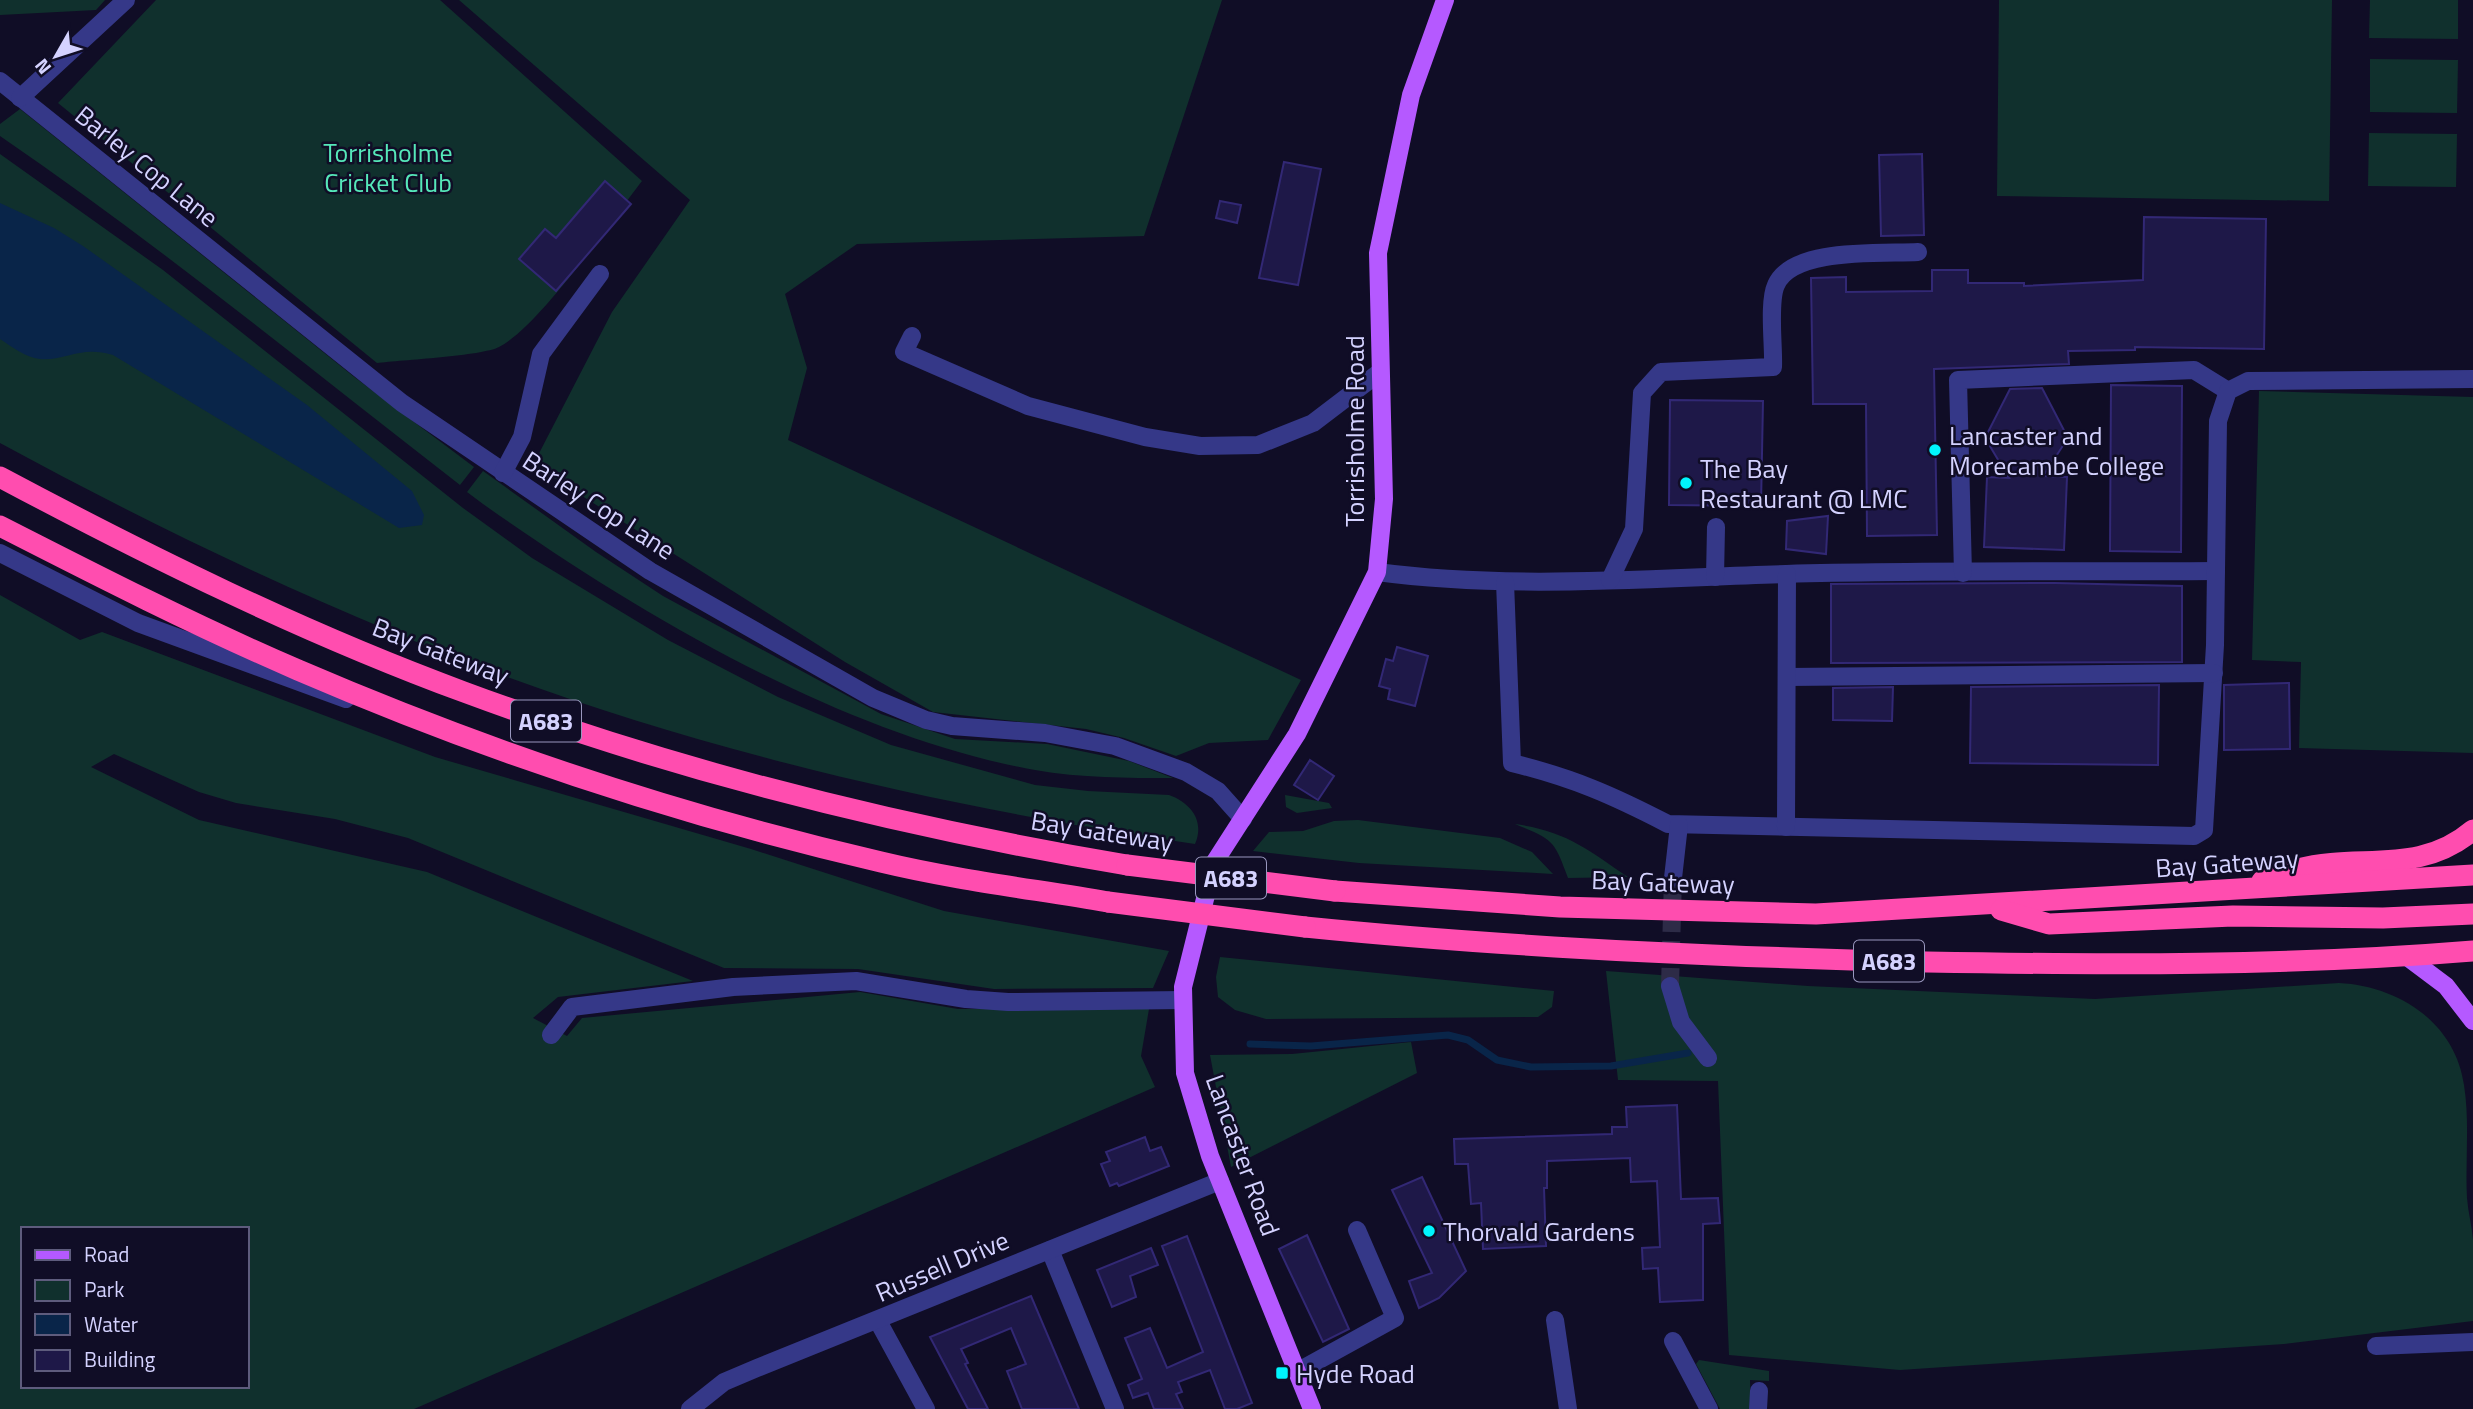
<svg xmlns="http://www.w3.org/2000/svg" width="2473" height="1409" font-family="'Titillium Web',sans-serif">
  <rect width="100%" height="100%" fill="#100d26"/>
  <g fill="#10302d" fill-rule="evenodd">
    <path d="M0 0H105L96 10 0 15Z"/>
    <path d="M156 0H440L642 181C611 221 540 326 499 347 482 356 401 360 377 363L58 103Z"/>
    <path d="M459 0H1222L1144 236 857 244 785 294 807 368 788 440 1301 680 1268 740 1209 743 1176 756 1124 738 1086 729 933 712 845 662 533 465 612 312 690 200Z"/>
    <path d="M1999 0H2332L2329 201 1997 196Z"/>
    <path d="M2370 0H2458V39L2369 38Z"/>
    <path d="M2370 59 2458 60 2457 113 2370 112Z"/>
    <path d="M20 109 353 376 474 467 460 485C308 367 159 245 0 136V124Z"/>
    <path d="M2369 133 2457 134 2456 187 2368 186Z"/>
    <path d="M0 154 163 270 463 508 532 558 668 640 778 697 891 745 1035 785 1088 791 1169 795C1191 803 1205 821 1195 844 920 804 647 739 390 631 257 576 127 512 0 443Z"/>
    <path d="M2259 391 2473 397V753L2299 748 2301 662 2252 660Z"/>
    <path d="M483 471 596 552 663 596 881 714 955 739 1047 744 1129 761 1173 778C1127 778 1081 778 1035 770 844 736 640 615 483 504L467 492Z"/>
    <path d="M0 595 80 640 102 632 435 757 751 849 944 911 1169 951 1153 988 994 989 858 969 724 968 408 838 335 819 236 803 199 792 114 754 91 767 199 820 427 872 693 981 558 997 533 1018 567 1036 582 1018 860 992 958 1009H1149L1141 1056 1155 1087 414 1409H0ZM23 1229H247V1386H23Z"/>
    <path d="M1285 795 1329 803 1332 808 1297 813 1286 807Z"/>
    <path d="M1358 820 1500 838 1532 852 1553 874 1359 863 1253 851 1269 832 1303 831 1334 821Z"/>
    <path d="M1515 824C1566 831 1587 849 1628 877L1568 878C1554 840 1554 840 1515 824Z"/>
    <path d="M1220 957 1554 991 1552 1007 1538 1017 1266 1019 1235 1010 1218 997 1216 977Z"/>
    <path d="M1606 971 1808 986 2095 999 2339 983C2398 986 2455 1022 2464 1085 2470 1123 2465 1161 2467 1198 2468 1212 2472 1226 2473 1240 2473 1267 2473 1294 2473 1321L2284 1344 1900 1370 1729 1355 1718 1081 1618 1080Z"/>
    <path d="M1411 1042 1417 1073 1231 1167 1210 1055 1292 1054Z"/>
    <path d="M1699 1360 1769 1371V1381L1750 1380 1751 1409H1720L1696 1364Z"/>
  </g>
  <path fill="#092549" d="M0 203 54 228 83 246 307 405 412 491 424 515 422 525 399 528 113 355C80 345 67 361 40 359 25 357 12 347 0 339Z"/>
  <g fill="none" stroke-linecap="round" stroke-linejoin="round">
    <path stroke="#092549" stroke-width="7" d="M1250 1044 1311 1046 1448 1035 1468 1040 1497 1060 1531 1067 1611 1066 1688 1053"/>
  </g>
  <g fill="#1e1848" stroke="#322875" stroke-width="2">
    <path d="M1922 154 1924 235 1881 236 1879 155Z"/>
    <path d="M1284 162 1321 169 1298 285 1259 278Z"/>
    <path d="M605 181 631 204 556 291 519 259 545 229 556 238Z"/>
    <path d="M1220 201 1241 205 1237 223 1216 218Z"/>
    <path d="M2144 217 2266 219 2264 349 2135 347V350L2068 351 2069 364 1934 369 1937 535 1867 536 1866 404H1813L1811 278 1846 277V292L1932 291V270H1968V283H2024V286L2143 280Z"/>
    <path d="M2111 385 2182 386 2181 552 2110 551Z"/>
    <path d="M2042 388 2068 438 2043 476 2067 477 2064 550 1984 547 1987 477 2009 478 1985 438 2010 389Z"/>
    <path d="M1670 400 1763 401 1761 506 1669 505Z"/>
    <path d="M1828 516 1826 554 1786 549 1787 521Z"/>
    <path d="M2055 583 2182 586V662L1831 663V584Z"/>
    <path d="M1397 647 1428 656 1415 706 1388 699 1390 689 1379 686 1386 659 1393 661Z"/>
    <path d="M2289 683 2290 749 2224 750V685Z"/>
    <path d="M2159 685 2158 765 1970 763 1971 687Z"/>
    <path d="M1893 687 1892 721 1833 720V688Z"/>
    <path d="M1310 760 1334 776 1318 800 1294 785Z"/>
    <path d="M1677 1105 1681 1199 1718 1198 1720 1223 1703 1224V1300L1660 1302 1658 1268 1643 1269 1642 1248 1660 1247 1657 1181 1631 1182 1630 1158 1547 1161V1188H1544L1546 1246 1483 1249 1481 1203 1471 1204 1468 1164H1455L1454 1139 1612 1134V1127H1627L1626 1107Z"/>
    <path d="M1145 1137 1150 1151 1161 1147 1169 1166 1119 1186 1117 1183 1110 1186 1101 1164 1110 1161 1106 1152Z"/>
    <path d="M1422 1177 1466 1271 1439 1298 1419 1308 1409 1281 1432 1273 1392 1190Z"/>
    <path d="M1307 1235 1349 1329 1323 1342 1279 1249Z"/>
    <path d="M1187 1236 1252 1403 1237 1409H1225L1210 1370 1178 1382 1182 1392 1176 1394 1183 1409H1154L1148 1393 1133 1398 1128 1385 1142 1379 1125 1338 1150 1328 1167 1368 1203 1352 1162 1246Z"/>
    <path d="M1151 1248 1158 1265 1130 1276 1136 1297 1112 1307 1097 1270Z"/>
    <path d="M1031 1296 1079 1409H1022L1007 1371 1026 1364 1011 1328 961 1349 968 1363 965 1364 988 1409H968L930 1337Z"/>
  </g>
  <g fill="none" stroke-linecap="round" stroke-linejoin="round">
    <path stroke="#2d2b47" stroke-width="18" stroke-dasharray="18 9" stroke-linecap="butt" d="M1670 986 1673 878"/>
    <g stroke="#353888" stroke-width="18">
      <path d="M0 81 402 403 650 571 873 698 926 720 952 726 1045 733 1115 746 1186 772 1218 791 1243 819"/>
      <path d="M20 98 126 0"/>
      <path d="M912 336 904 352 1028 406 1145 437 1200 446 1258 445 1313 423 1380 372"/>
      <path d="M503 473 522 437 541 354 600 274"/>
      <path d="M0 553 138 623 346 699"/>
      <path d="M1377 572C1513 590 1650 578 1786 574 1929 570 2073 572 2216 571"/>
      <path d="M1963 573 1958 380 2194 370 2228 391"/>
      <path d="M1715 577 1716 527"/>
      <path d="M1610 580 1634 529 1642 393 1661 372 1773 367C1774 347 1768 302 1776 285 1792 247 1882 254 1918 252"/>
      <path d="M1505 582 1512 763C1573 778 1612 795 1668 824L2194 836 2204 830 2215 645 2218 421 2228 391 2248 381 2473 379"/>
      <path d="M1787 677 2214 673"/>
      <path d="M1786 827 1787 574"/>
      <path d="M1673 878 1679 825"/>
      <path d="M1670 986 1681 1022 1708 1058"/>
      <path d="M551 1035 572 1007 733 987 856 981 966 999 1008 1002 1183 1000"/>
      <path d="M1050 1250 1115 1409"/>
      <path d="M1555 1320 1568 1409"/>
      <path d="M878 1321 926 1409"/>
      <path d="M1673 1341 1709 1409"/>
      <path d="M2376 1346 2473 1342"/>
      <path d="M1297 1372 1395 1318 1357 1230"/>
      <path d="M690 1409 724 1382 757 1368 1220 1181"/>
      <path d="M1758 1409 1759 1391"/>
    </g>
    <g stroke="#b559ff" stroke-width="18">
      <path d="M2406 956 2446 986 2473 1021"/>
      <path d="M1312 1409 1210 1156 1185 1073 1183 987 1214 863 1297 734 1377 572 1384 499 1378 253 1411 95 1445 0"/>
    </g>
    <g stroke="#ff4daf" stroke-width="21">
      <path d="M0 477C150 557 304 633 464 692 679 772 901 827 1127 865"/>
      <path d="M0 526C98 576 196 626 298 670 486 751 682 816 881 862 956 880 1033 889 1108 902"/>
      <path d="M2262 881C2274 877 2286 872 2298 869 2360 853 2419 876 2473 830"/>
      <path d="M1335 891 1560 907 1816 914 2473 875"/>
      <path d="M2001 910 2049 924 2233 916 2383 918 2473 914"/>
      <path d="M1305 927C1512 948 1719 957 1927 962 2109 965 2291 966 2473 951"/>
    </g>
    <g stroke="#ff4daf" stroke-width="21">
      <path d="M1127 865 1335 891"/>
      <path d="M1108 902 1305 927"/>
    </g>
  </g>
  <g fill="#00f5fd" stroke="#100d26" stroke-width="2.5">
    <circle cx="1935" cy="450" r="7"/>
    <circle cx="1686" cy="483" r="7"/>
    <circle cx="1429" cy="1231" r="7"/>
    <rect x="1275" y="1366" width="14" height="14" rx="3.5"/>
  </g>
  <g text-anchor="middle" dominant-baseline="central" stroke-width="5" stroke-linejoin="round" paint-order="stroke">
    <g fill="#100d26" stroke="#9997be" stroke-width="2">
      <rect x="511" y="700.5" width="70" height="41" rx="5"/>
      <rect x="1196" y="857.5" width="70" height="41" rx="5"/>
      <rect x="1854" y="940.5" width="70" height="41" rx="5"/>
    </g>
    <g font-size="24" font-weight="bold" fill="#d4d2ff">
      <text x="546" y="721">A683</text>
      <text x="1231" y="878">A683</text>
      <text x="1889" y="961">A683</text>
    </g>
    <g font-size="26" fill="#56e7b9" stroke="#100d26">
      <text x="388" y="152">Torrisholme<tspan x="388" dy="30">Cricket Club</tspan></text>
    </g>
    <g font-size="26" fill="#d4d2ff" stroke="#100d26">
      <text transform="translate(147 166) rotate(39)">Barley Cop Lane</text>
      <text transform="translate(1354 431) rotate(-90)">Torrisholme Road</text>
      <text transform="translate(599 505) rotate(33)">Barley Cop Lane</text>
      <text transform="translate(441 651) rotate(21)">Bay Gateway</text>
      <text transform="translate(1102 831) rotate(9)">Bay Gateway</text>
      <text transform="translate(2227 863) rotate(-4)">Bay Gateway</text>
      <text transform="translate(1663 882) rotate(2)">Bay Gateway</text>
      <text transform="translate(1243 1155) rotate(70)">Lancaster Road</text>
      <text transform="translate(942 1266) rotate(-23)">Russell Drive</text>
    </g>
    <g font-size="26" fill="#d4d2ff" stroke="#100d26" text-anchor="start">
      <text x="1949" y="435">Lancaster and<tspan x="1949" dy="30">Morecambe College</tspan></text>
      <text x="1700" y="468">The Bay<tspan x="1700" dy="30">Restaurant @ LMC</tspan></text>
      <text x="1443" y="1231">Thorvald Gardens</text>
      <text x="1296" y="1373">Hyde Road</text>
    </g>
  </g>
  <rect x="21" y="1227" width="228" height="161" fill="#100d26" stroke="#5e5c7d" stroke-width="2"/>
  <rect x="35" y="1250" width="35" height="10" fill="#b559ff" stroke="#5e5c7d" stroke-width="2"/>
  <text x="84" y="1262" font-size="21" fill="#d4d2ff">Road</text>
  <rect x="35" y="1280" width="35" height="21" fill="#10302d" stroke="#5e5c7d" stroke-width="2"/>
  <text x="84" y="1297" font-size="21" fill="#d4d2ff">Park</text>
  <rect x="35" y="1314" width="35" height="21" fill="#092549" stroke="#5e5c7d" stroke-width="2"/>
  <text x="84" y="1332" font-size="21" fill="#d4d2ff">Water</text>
  <rect x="35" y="1350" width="35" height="21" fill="#1e1848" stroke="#5e5c7d" stroke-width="2"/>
  <text x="84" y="1367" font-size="21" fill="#d4d2ff">Building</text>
  <g transform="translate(56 56) rotate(231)" stroke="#100d26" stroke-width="5" paint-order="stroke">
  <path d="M0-5L12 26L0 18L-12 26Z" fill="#d4d2ff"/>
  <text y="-10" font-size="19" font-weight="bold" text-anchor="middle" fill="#d4d2ff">N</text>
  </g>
</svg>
